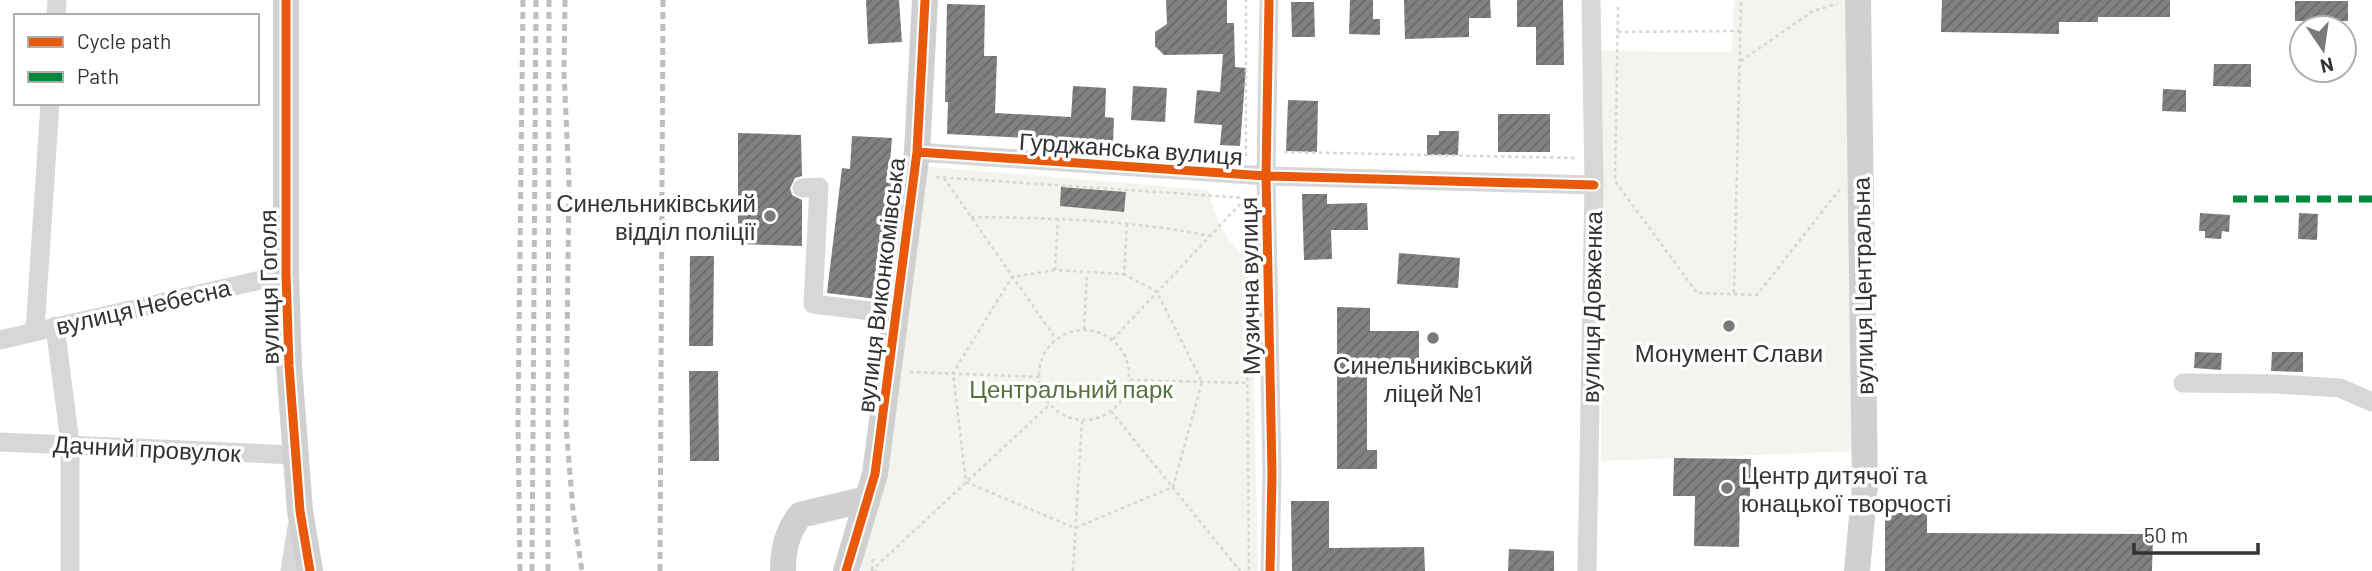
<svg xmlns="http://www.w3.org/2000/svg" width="2372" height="571" font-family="Barlow,sans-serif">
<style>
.green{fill:#f1f5ed}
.building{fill:url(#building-hatch)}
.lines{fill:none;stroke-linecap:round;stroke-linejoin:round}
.path{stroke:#d6d6d6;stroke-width:2.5;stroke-dasharray:3.5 3.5;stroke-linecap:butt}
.street{stroke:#d7d7d7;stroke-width:19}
.secondary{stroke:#d0d0d0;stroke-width:26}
.rail{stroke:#bebebe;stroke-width:5;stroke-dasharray:7 5;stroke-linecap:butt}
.quiet{stroke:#00873e;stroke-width:7;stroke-dasharray:14 7;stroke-linecap:butt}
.cycleway-casing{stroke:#fff;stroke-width:13}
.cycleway{stroke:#e8590c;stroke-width:9}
.poi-dot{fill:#7a7a7a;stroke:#fff;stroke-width:2.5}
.labels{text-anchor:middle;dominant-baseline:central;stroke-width:7;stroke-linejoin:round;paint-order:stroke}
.street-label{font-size:24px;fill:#333;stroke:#fff}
.poi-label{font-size:24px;fill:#333;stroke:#fff}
.park-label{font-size:24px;fill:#56703f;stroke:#fff}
</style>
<defs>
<pattern id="building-hatch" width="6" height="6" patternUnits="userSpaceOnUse" patternTransform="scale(1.75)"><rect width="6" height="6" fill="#818181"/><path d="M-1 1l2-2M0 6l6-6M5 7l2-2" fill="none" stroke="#6a6a6a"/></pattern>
</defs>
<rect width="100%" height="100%" fill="#fff"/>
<path class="green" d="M1734,0H1853L1855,451L1601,461L1600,51L1732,52Z
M920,166L1209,190C1214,221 1228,243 1251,263L1258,571H861Z"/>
<path class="building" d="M866,0H899L902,42L868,44Z
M1166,0H1227V23H1234L1235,67L1246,68L1240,146L1220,145L1222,125L1194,123L1197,90L1220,92L1223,54L1164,55L1155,46V32L1167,24Z
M1350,0H1373V19H1380V35L1349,34Z
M1404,0H1490L1491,18H1469V37L1405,39Z
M1517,0H1563L1564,65H1536V27H1517Z
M1942,0H2170V17H2098V22H2059V34L1941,32Z
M2295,1H2348V21H2295Z
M1291,2H1314L1315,37H1292Z
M947,4L985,5L984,56H997L995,113L1071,117L1073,86L1106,88L1105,117L1114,118L1113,142L947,134L948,102H945Z
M2214,64H2251V87L2213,86Z
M1133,86L1167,88L1165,122L1131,120Z
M2163,89L2186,90V112L2162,111Z
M1288,100L1318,101L1317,152L1286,151Z
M1498,114H1550V152H1498Z
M1439,131H1459L1458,155H1427V135H1439Z
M738,133L801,135L802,176L795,178L790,188L792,195L802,200V246L738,244Z
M852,136L892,138L889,174H892L877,299L827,293L842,168L850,169Z
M1061,187L1126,192L1124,212L1060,206Z
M1302,194H1327V204L1367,203L1368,230H1331L1332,259L1304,260Z
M2200,213L2230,215L2229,232L2222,231L2221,239L2205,238V231H2199Z
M2299,213L2318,214L2317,240L2298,239Z
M1399,253L1460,258L1458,288L1397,284Z
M690,256H714L713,346H689Z
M1337,307L1370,308V331H1419V366H1367V450H1377V469H1337Z
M2195,352L2222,353L2221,370L2194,368Z
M2272,352H2303V372L2271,371Z
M689,371H718L719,461H690Z
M1674,458L1751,459L1750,497L1740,496L1739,547L1694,546L1695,496H1673Z
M1291,501H1329V548L1424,547L1425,571H1292Z
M1885,513H1927V533L2153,534L2152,571H1885Z
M1509,549L1554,551V571H1508Z"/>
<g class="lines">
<path class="path" d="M1618,7L1615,181L1697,293L1757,295L1840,189
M1618,32L1741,31
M1741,61L1813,11L1837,4
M1284,152L1575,158
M1246,156V0
M936,177L1246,198L1249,571
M944,178L1056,339
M971,217C1052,218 1131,220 1210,236
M1058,218L1055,270L1124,274L1127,224
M1055,270L1012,277L953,373L966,482L1075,528L1173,487L1202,382L1157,292L1124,274
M1734,293L1741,0
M1084,329L1087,273
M1039 375a45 45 0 1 1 90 0a45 45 0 1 1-90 0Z
M1113,339L1245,199
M910,372L1039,377
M1130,380L1247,383
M1111,411L1240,571
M873,559L872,571H881
M871,571L1048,406
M1073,571L1082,420"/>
<path class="street" d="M1269,0L1266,176L1272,473L1270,571
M56,16L57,0
M917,152L1266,176L1594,185
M802,188L819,187L813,304L895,314
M55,326L70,443V571
M35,331L50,103
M0,340L286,274
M2183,383L2277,384L2340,388L2372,402
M0,442L294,455
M290,571L297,527
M1587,571L1594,185L1591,0"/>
<path class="secondary" d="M286,0V274L289,366L300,511L310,571
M783,571C783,548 787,533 800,515L867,499
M846,571L875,474L917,152L925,0
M1857,571L1865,485L1858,0"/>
<path class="rail" d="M565,0L564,72L569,182L566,426L573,511L582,571
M520,571L518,422L523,0
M532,571L536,0
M548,571L549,0
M660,571L663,0"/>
<path class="quiet" d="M2233,199H2372"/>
<defs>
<path id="cycleway" d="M286,0V274L289,366L300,511L310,571
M1269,0L1266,176L1272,473L1270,571
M917,152L1266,176L1594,185
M846,571L875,474L917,152L925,0"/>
</defs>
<use href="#cycleway" class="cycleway-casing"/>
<use href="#cycleway" class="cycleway"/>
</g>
<g class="poi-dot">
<circle cx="770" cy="216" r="7"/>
<circle cx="1729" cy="326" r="7"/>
<circle cx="1433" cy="338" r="7"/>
<circle cx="1727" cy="488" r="7"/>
</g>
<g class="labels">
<g class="street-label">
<text transform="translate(1131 148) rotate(4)">Гурджанська вулиця</text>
<text transform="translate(880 285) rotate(-83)">вулиця Виконкомівська</text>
<text transform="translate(1249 286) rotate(-91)">Музична вулиця</text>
<text transform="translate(1862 286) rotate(-91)">вулиця Центральна</text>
<text transform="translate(268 287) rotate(-91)">вулиця Гоголя</text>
<text transform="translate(143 306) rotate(-13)">вулиця Небесна</text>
<text transform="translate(1591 307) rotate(-89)">вулиця Довженка</text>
<text transform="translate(147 448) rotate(3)">Дачний провулок</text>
</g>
<g class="poi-label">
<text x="756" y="202" text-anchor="end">Синельниківський<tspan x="756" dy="28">відділ поліції</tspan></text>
<text x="1729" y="352">Монумент Слави</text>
<text x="1433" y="364">Синельниківський<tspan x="1433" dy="28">ліцей №1</tspan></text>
<text x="1741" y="474" text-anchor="start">Центр дитячої та<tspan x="1741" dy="28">юнацької творчості</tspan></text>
</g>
<g class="park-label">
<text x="1071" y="388">Центральний парк</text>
</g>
</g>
<rect x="14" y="14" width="245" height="91" fill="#ffffff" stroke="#adadad" stroke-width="2"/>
<rect x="28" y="37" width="35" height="10" fill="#e8590c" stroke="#adadad" stroke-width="2"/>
<text x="77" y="49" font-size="21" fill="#333333">Cycle path</text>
<rect x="28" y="72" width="35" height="10" fill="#00873e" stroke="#adadad" stroke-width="2"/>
<text x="77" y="84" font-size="21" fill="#333333">Path</text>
<g transform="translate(2323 49) rotate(167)"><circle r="33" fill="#ffffff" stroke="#adadad" stroke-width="2"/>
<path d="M0-5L12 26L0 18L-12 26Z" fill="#7a7a7a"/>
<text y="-10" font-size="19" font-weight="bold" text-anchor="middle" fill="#333333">N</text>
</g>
<path d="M2134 543v10h124v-10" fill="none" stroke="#333333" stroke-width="3.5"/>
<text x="2144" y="543" font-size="21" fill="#333333" stroke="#ffffff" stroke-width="5" paint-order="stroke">50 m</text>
</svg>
